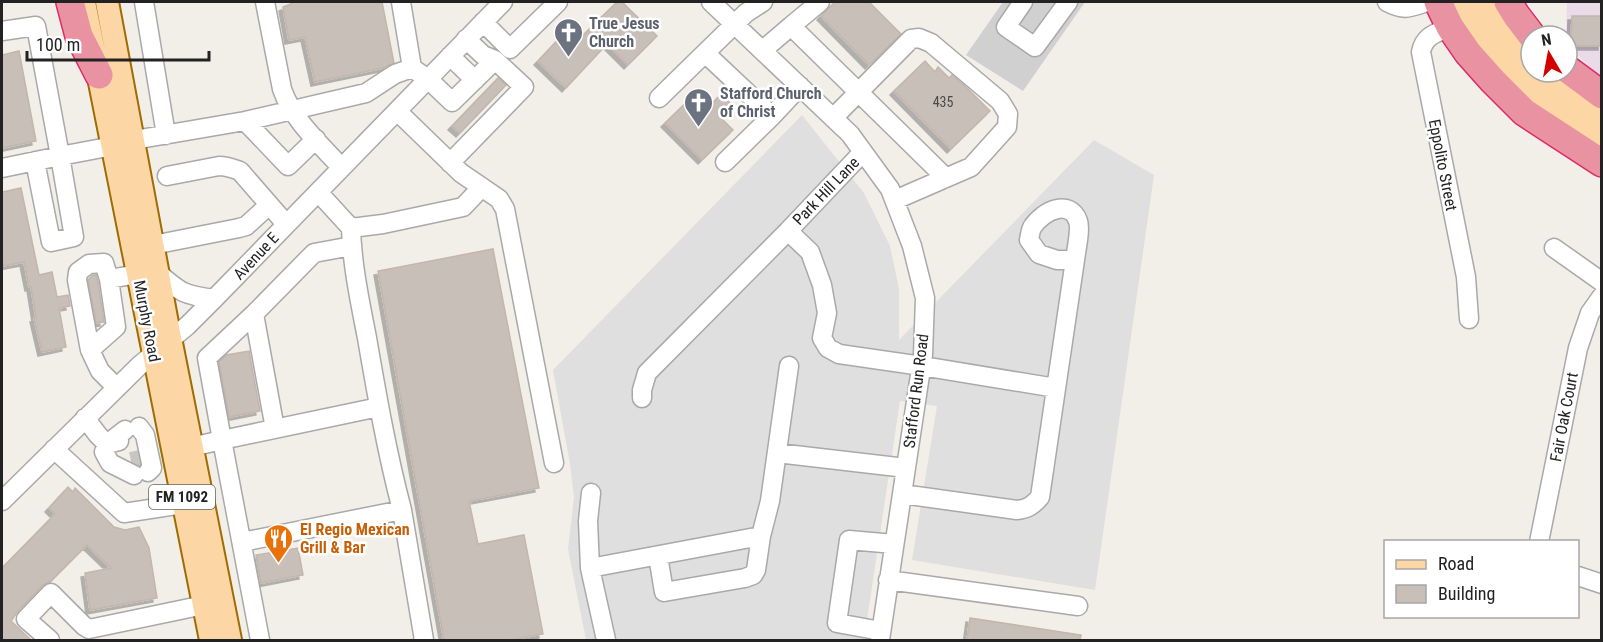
<svg xmlns="http://www.w3.org/2000/svg" width="1603" height="642" font-family="'Roboto Condensed',sans-serif">
<style>
.residential{fill:#e0dfdf}
.industrial{fill:#ebdbe8}
.religious{fill:#d0d0d0}
.building{fill:#c7bfb8;stroke:#c4b6ab;stroke-width:1.5;filter:url(#shadow)}
.lines{fill:none;stroke-linecap:round;stroke-linejoin:round}
.minor-tunnel{stroke:#c8c6c1;stroke-width:18;stroke-dasharray:18 9;stroke-linecap:butt}
.minor-casing{stroke:#a9a9a9;stroke-width:21}
.major-casing{stroke:#a06b00;stroke-width:26}
.highway-casing{stroke:#dc2a67;stroke-width:30}
.minor{stroke:#fff;stroke-width:18}
.major{stroke:#fcd6a4;stroke-width:22}
.highway{stroke:#e892a2;stroke-width:27}
.labels{text-anchor:middle;dominant-baseline:central;stroke-width:5;stroke-linejoin:round;paint-order:stroke}
.number-label{font-size:14px;fill:#4b4948}
.shield{fill:#fff;stroke:#646464;stroke-width:1.5}
.shield-label{font-size:15px;font-weight:bold;fill:#222}
.worship-label{font-size:16px;font-weight:bold;fill:#5b616d;stroke:#fff;text-anchor:start}
.street-label{font-size:16px;fill:#222;stroke:#fff}
.food-label{font-size:16px;font-weight:bold;fill:#c56008;stroke:#fff;text-anchor:start}
</style>
<defs>
<filter id="shadow"><feDropShadow dx="-4" dy="4" stdDeviation="0" flood-color="#0004"/></filter>
</defs>
<rect width="100%" height="100%" fill="#f2efe9"/>
<path class="residential" d="M802,115L864,193L890,246L899,289V340L1094,140L1154,175L1095,590L912,560L937,406L900,401L864,640H586L568,549L574,497L570,464L553,370Z"/>
<path class="industrial" d="M1567,2H1601V77L1567,46V36H1566Z"/>
<path class="religious" d="M1003,2H1085L1023,91L966,55Z"/>
<path class="building" d="M290,2H382L394,63L383,68L315,82L305,37L289,40L283,7L291,4Z
M617,2H622L657,36L628,65L607,44L566,88L538,61L570,27L581,37Z
M835,2H869L901,34L869,65L821,16Z
M1572,16H1602V46H1571Z
M19,51L36,141L2,148V55Z
M925,61L935,72L938,67L949,78L952,75L967,88L990,111L951,149L894,91Z
M498,78L506,85L460,133L452,126Z
M696,93L710,106L721,94L731,104L718,115L733,130L702,160L665,123Z
M21,188L39,275L52,272L57,297L68,295L70,306L59,308L66,347L42,352L34,318H36L31,287H29L24,262L3,266L2,258V192Z
M493,249L539,488L469,501L478,544L524,535L543,634L510,640H444L378,271Z
M93,275H96L98,282L104,322L96,323L88,280Z
M249,351L260,411L229,417L219,362L226,355Z
M68,487L73,492L75,488L114,527L125,530L139,527L149,548L157,598L90,610L85,573L111,568L87,545L50,582L43,585L18,611L11,621L31,640H2V568L55,514L49,508Z
M298,548L303,575L261,583L256,555Z
M970,618L1081,635L1080,640H967Z"/>
<g class="lines">
<path class="minor-tunnel" d="M131,461L145,458"/>
<defs>
<path id="minor" d="M144,2L166,135
M265,2L282,89C292,119 320,144 341,167
M401,2L412,68
M711,2L850,134L890,189L912,246L925,298L923,355L880,640
M763,2L746,13L705,53L772,116L800,86
M1023,2L1006,27L1035,47L1068,2
M1387,2C1404,11 1409,8 1427,2
M483,22L510,49L558,2
M791,26L820,2
M1450,27C1437,33 1424,35 1421,52L1466,277L1469,319
M2,31L36,26L60,156L2,168
M763,50L791,26L946,178
M450,56L475,80
M659,98L705,53
M397,111L461,173L499,199L505,209L554,463
M833,118L911,39L919,38L931,43L1000,101L1008,114L1007,127L971,167L895,200
M245,121L288,166L316,139
M134,140L245,121L366,93L395,74L412,68L428,79L452,102L495,60
M35,161L51,242L74,237L60,156L113,146
M725,162L772,116
M450,163L524,87L495,60L483,55L466,39
M167,176L219,166C227,166 232,168 240,171L286,224
M318,192L351,228L383,224L463,207L482,187
M351,228C352,265 360,302 367,338C377,396 387,453 402,510
M788,231L810,252L822,285L827,313L822,338L828,348L839,354L922,366L1056,388
M153,245L239,228L246,226L269,205
M352,246L314,253L254,314L207,358L222,440L379,407
M1554,248L1602,282
M158,273C181,293 184,295 214,299
M254,314L275,429
M90,350L77,280L78,272L89,264L104,263L109,279
M117,388L100,371L90,350L116,327L109,279L138,274
M642,398V390L647,373L788,231L863,152
M85,418L98,435L107,444L119,441
M139,427L145,435L152,468L148,472
M125,430L107,444L104,452L110,463L134,475
M191,447L222,440L260,640
M54,449L124,513L183,504
M777,453L906,468
M591,493L588,521L590,568L606,640
M902,494L1017,510C1028,509 1033,505 1040,497L1075,260C1076,251 1081,229 1078,221C1070,198 1043,211 1033,226C1030,230 1030,236 1029,240L1039,254L1057,260H1075
M2,501L140,365L187,326L214,299L503,2
M242,542L402,510L424,640H423
M1539,542L1578,348L1590,313L1602,296
M658,556L664,592L745,578L753,575L756,570L761,536
M590,568L761,536L770,501L789,366
M1578,576L1602,584
M888,580L1078,606
M881,631L837,623L849,540L894,544
M50,640L26,619L51,593L84,626L89,629L204,605"/>
<path id="major" d="M84,2L211,640
M107,2L166,318L230,640
M1463,2C1478,29 1495,56 1517,78C1541,104 1573,124 1602,145
M1483,2L1507,41L1531,67
M1537,72L1602,121"/>
<path id="highway" d="M70,2L79,36L99,75
M1438,2L1450,27L1468,53L1493,81L1524,112L1602,163
M1508,2L1516,15L1532,36
M1567,69L1602,95"/>
</defs>
<use href="#minor" class="minor-casing"/>
<use href="#major" class="major-casing"/>
<use href="#highway" class="highway-casing"/>
<use href="#minor" class="minor"/>
<use href="#major" class="major"/>
<use href="#highway" class="highway"/>
</g>
<defs>
<symbol id="church-pin" viewBox="-11 -11 22 30"><path d="M0 17L-7.5 6A9.5 9.5 0 1 1 7.5 6Z" fill="#6b7280" stroke="#fff"/><path d="M-1.2-6h2.4v3.5h3.3v2.4h-3.3V6h-2.4V-.1h-3.3v-2.4h3.3Z" fill="#fff"/></symbol>
<symbol id="restaurant-pin" viewBox="-11 -11 22 30"><path d="M0 17L-7.5 6A9.5 9.5 0 1 1 7.5 6Z" fill="#e8710a" stroke="#fff"/><path d="M-5-6h1v4h1v-4h1v4h1v-4h1v5L-1.5 .5V6h-2V.5L-5-1ZM5-6V6H3V1.5H1.5Q1.5-4 5-6Z" fill="#fff"/></symbol>
</defs>
<g fill-rule="evenodd">
<use href="#church-pin" x="552" y="16" width="33" height="45"/>
<use href="#church-pin" x="682" y="86" width="33" height="45"/>
<use href="#restaurant-pin" x="262" y="522" width="33" height="45"/>
</g>
<g class="labels">
<g class="number-label">
<text x="943" y="102">435</text>
</g>
<rect class="shield" x="149" y="485" width="66" height="24" rx="4.5"/>
<g class="shield-label">
<text x="182" y="497">FM 1092</text>
</g>
<g class="worship-label">
<text x="589" y="23">True Jesus<tspan x="589" dy="18">Church</tspan></text>
<text x="720" y="93">Stafford Church<tspan x="720" dy="18">of Christ</tspan></text>
</g>
<g class="street-label">
<text transform="translate(1443 165) rotate(79)">Eppolito Street</text>
<text transform="translate(826 191) rotate(-46)">Park Hill Lane</text>
<text transform="translate(256 256) rotate(-47)">Avenue E</text>
<text transform="translate(147 321) rotate(79)">Murphy Road</text>
<text transform="translate(916 391) rotate(-83)">Stafford Run Road</text>
<text transform="translate(1564 417) rotate(-79)">Fair Oak Court</text>
</g>
<g class="food-label">
<text x="300" y="529">El Regio Mexican<tspan x="300" dy="18">Grill &amp; Bar</tspan></text>
</g>
</g>
<rect width="1603" height="642" fill="none" stroke="#222222" stroke-width="6"/>
<rect x="1384" y="540" width="195" height="78" fill="#ffffff" stroke="#a7a7a7" stroke-width="1.5"/>
<rect x="1396" y="560" width="30" height="9" fill="#fcd6a4" stroke="#a7a7a7" stroke-width="1.5"/>
<text x="1438" y="570" font-size="18" fill="#222222">Road</text>
<rect x="1396" y="585" width="30" height="18" fill="#c7bfb8" stroke="#a7a7a7" stroke-width="1.5"/>
<text x="1438" y="600" font-size="18" fill="#222222">Building</text>
<g transform="translate(1549 54) rotate(350)"><circle r="28" fill="#ffffff" stroke="#a7a7a7" stroke-width="1.5"/>
<path d="M0-4.5L10 22L0 15L-10 22Z" fill="#d40000"/>
<text y="-9" font-size="16" font-weight="bold" text-anchor="middle" fill="#222222">N</text>
</g>
<path d="M27 51v9h182v-9" fill="none" stroke="#222222" stroke-width="3"/>
<text x="36" y="51" font-size="18" fill="#222222" stroke="#ffffff" stroke-width="4.5" paint-order="stroke">100 m</text>
</svg>
